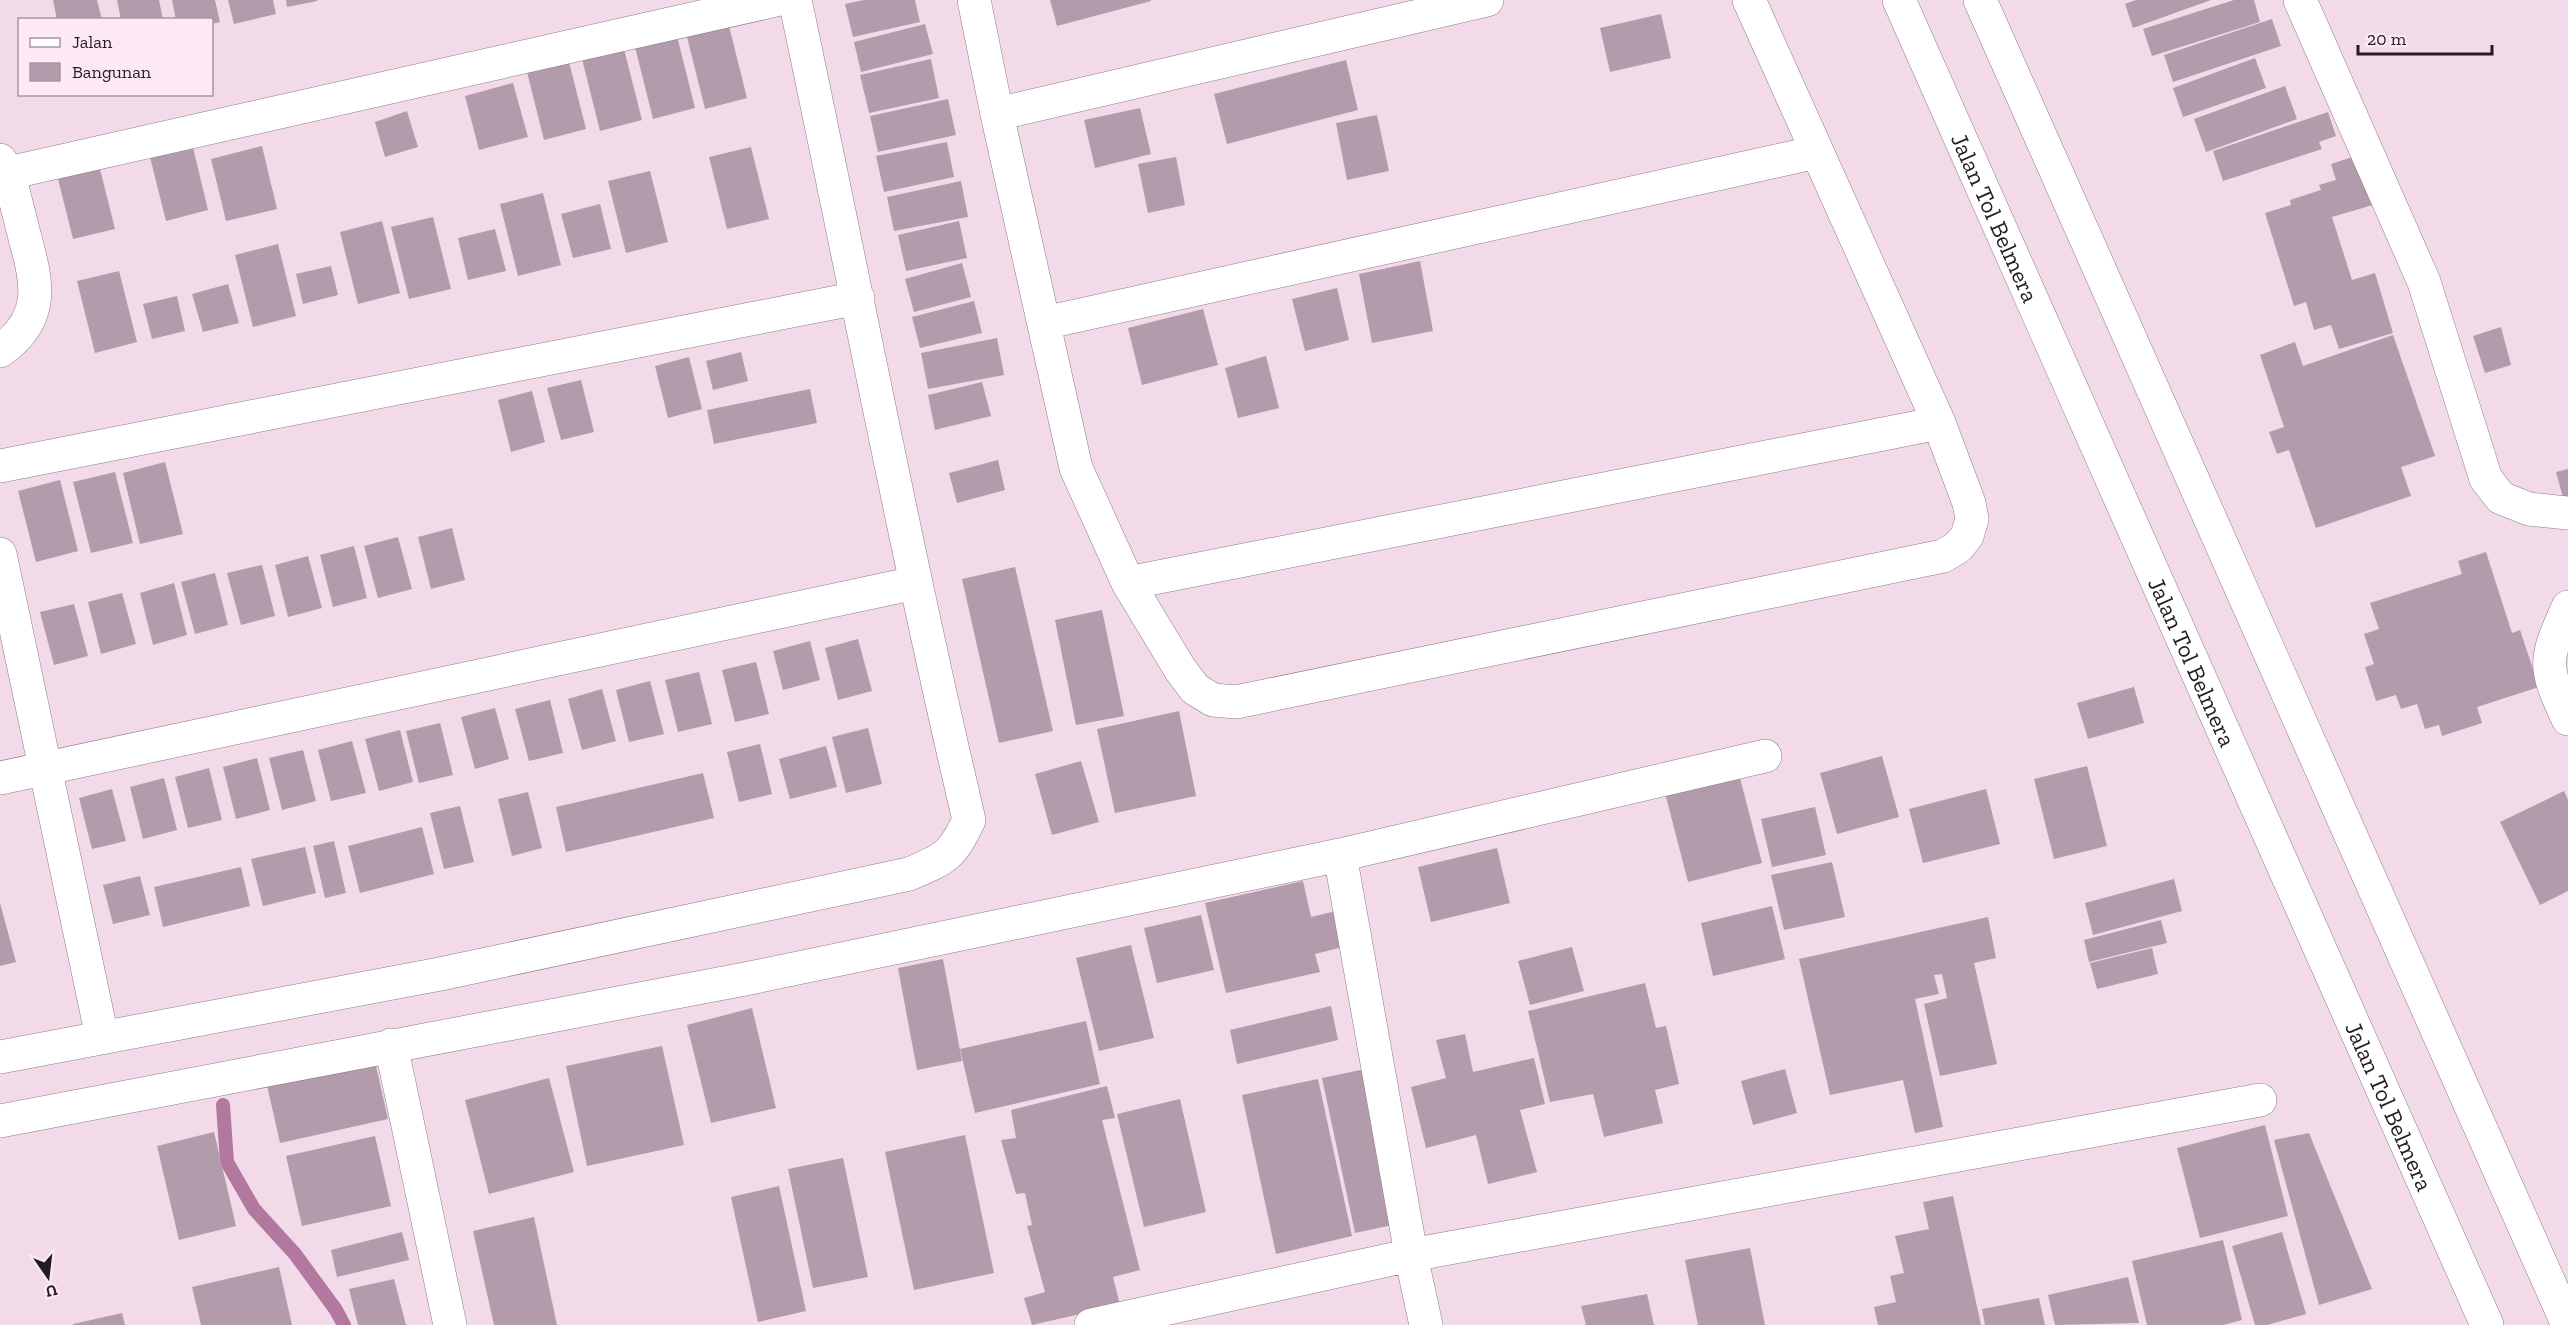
<svg xmlns="http://www.w3.org/2000/svg" width="2568" height="1325" font-family="'Zilla Slab',serif">
<style>
.lines{fill:none;stroke-linecap:round;stroke-linejoin:round}
.stream{stroke:#b278a0;stroke-width:14}
.building{fill:#b29cab}
.street-casing{stroke:#8f7a87;stroke-width:34}
.highway-casing{stroke:#8f7a87;stroke-width:34}
.street{stroke:#fff;stroke-width:33}
.highway{stroke:#fff;stroke-width:33}
.labels{text-anchor:middle;dominant-baseline:central;stroke-width:4.5;stroke-linejoin:round;paint-order:stroke}
.street-label{font-size:24px;fill:#241c21;stroke:#fce9f5}
</style>
<rect width="100%" height="100%" fill="#f2dae9"/>
<g class="lines">
<path class="stream" d="M223,1105L227,1162L254,1209L295,1254L336,1310L344,1325"/>
</g>
<path class="building" d="M53,0H97L102,20H57Z
M117,0H159L163,20H121Z
M172,0H215L220,22L212,24V20H176Z
M228,0H273L276,14L234,24Z
M286,0H317V1L287,7Z
M864,0H915L920,22L853,37L845,4Z
M1050,0H1151V1L1057,26Z
M2136,0H2211L2133,28L2125,4Z
M2234,0H2254L2260,22L2152,56L2143,29Z
M1661,14L1671,58L1610,72L1600,28Z
M2272,19L2281,46L2173,82L2164,55Z
M925,24L933,54L861,72L854,42Z
M729,26L747,98L705,109L687,37Z
M677,36L695,108L653,119L635,47Z
M624,49L642,120L600,131L582,59Z
M568,58L586,129L544,140L526,68Z
M2255,58L2266,88L2183,117L2173,88Z
M931,59L939,98L869,113L860,75Z
M1346,60L1358,110L1227,144L1214,94Z
M513,83L528,137L479,150L465,96Z
M2285,86L2297,119L2206,152L2194,119Z
M948,99L956,135L878,152L870,116Z
M1140,108L1151,154L1095,168L1084,120Z
M407,111L418,147L385,157L375,122Z
M2328,112L2336,136L2319,142L2322,149L2223,181L2213,151Z
M1377,115L1389,171L1347,180L1336,123Z
M191,139L208,210L166,221L148,149Z
M947,142L954,177L884,192L876,156Z
M262,146L277,209L226,221L211,159Z
M751,147L769,219L727,229L709,157Z
M2362,154L2376,204L2332,217L2352,280L2375,273L2393,333L2339,349L2331,325L2314,330L2306,302L2294,306L2265,213L2291,205L2290,200L2321,190L2319,185L2336,180L2331,164Z
M97,157L115,229L73,239L55,167Z
M1176,157L1185,205L1148,213L1138,164Z
M650,171L668,242L626,253L608,181Z
M961,181L968,217L894,231L887,197Z
M543,193L561,265L518,276L500,204Z
M600,204L611,249L573,258L561,214Z
M433,217L451,289L409,299L391,227Z
M382,221L400,293L358,304L340,232Z
M959,221L967,258L906,271L898,235Z
M495,229L506,271L468,280L458,238Z
M278,244L296,316L253,327L235,255Z
M1420,261L1433,331L1372,343L1359,274Z
M962,263L971,297L914,312L905,279Z
M331,266L338,295L303,304L296,274Z
M119,271L137,342L95,353L77,281Z
M228,284L239,323L203,332L192,294Z
M1337,288L1349,340L1305,351L1292,299Z
M177,296L185,331L152,339L143,304Z
M974,301L982,333L920,348L912,317Z
M1203,309L1218,365L1142,385L1128,328Z
M2501,327L2511,365L2485,373L2473,336Z
M2393,335L2435,456L2401,467L2411,496L2316,528L2289,450L2277,454L2269,432L2284,427L2260,355L2295,342L2303,366Z
M997,338L1004,375L928,389L921,353Z
M741,352L748,381L713,390L706,361Z
M1266,356L1279,408L1238,418L1225,368Z
M689,357L702,409L668,418L655,366Z
M581,380L594,432L561,440L547,388Z
M982,382L991,416L935,430L928,395Z
M810,389L817,423L714,444L707,410Z
M532,391L545,442L511,452L498,400Z
M998,460L1005,490L957,503L949,473Z
M165,462L183,534L140,544L123,473Z
M2568,469V500L2564,501L2556,472Z
M115,472L133,543L91,553L73,482Z
M60,480L78,551L36,562L18,491Z
M452,528L465,580L431,589L418,537Z
M398,537L412,589L378,598L364,546Z
M354,546L367,598L333,607L320,555Z
M2486,552L2512,633L2520,630L2539,687L2477,707L2482,723L2442,736L2439,725L2425,729L2417,704L2401,709L2396,695L2376,701L2365,667L2374,664L2364,634L2379,629L2370,603L2462,574L2458,561Z
M308,556L322,608L288,617L275,565Z
M262,565L275,616L241,625L227,573Z
M1015,567L1053,731L999,743L962,579Z
M215,573L228,625L195,634L181,582Z
M174,583L187,635L153,645L140,593Z
M122,593L136,644L101,654L88,602Z
M74,604L88,656L54,665L40,612Z
M1102,610L1124,716L1076,725L1055,620Z
M858,639L872,691L838,700L825,648Z
M810,641L820,680L783,690L773,651Z
M756,662L769,714L735,722L722,670Z
M699,672L712,724L678,732L665,680Z
M650,681L664,734L629,742L616,690Z
M2134,687L2144,723L2088,739L2077,703Z
M602,689L616,741L582,750L568,699Z
M550,700L563,753L529,761L515,709Z
M495,708L509,759L475,769L461,717Z
M1179,711L1196,796L1115,813L1097,729Z
M440,723L453,775L419,783L406,731Z
M868,728L882,784L846,793L832,737Z
M400,730L413,782L379,791L365,739Z
M352,741L366,793L331,801L318,750Z
M760,744L772,794L739,802L727,752Z
M826,746L837,787L790,799L779,759Z
M303,750L316,801L282,810L269,758Z
M1882,756L1899,817L1837,834L1820,773Z
M257,758L270,810L236,819L223,767Z
M1081,761L1099,822L1052,835L1035,774Z
M2087,766L2107,846L2054,859L2034,779Z
M209,768L222,820L188,828L175,777Z
M1738,770L1762,863L1688,882L1664,789Z
M703,773L714,818L566,852L556,807Z
M164,778L177,830L143,839L130,787Z
M112,789L126,841L92,849L79,798Z
M1986,789L2000,844L1923,863L1909,809Z
M2564,791L2568,800V891L2540,905L2500,822Z
M528,792L542,848L512,856L498,799Z
M460,806L474,862L444,869L430,813Z
M1815,807L1826,855L1772,867L1761,819Z
M422,827L434,874L360,893L348,846Z
M334,841L346,893L325,898L313,846Z
M305,847L316,893L263,906L251,859Z
M1497,848L1510,903L1431,922L1418,867Z
M1832,862L1845,917L1784,930L1771,875Z
M241,867L250,906L163,927L154,887Z
M140,876L150,915L113,924L103,885Z
M2174,879L2182,911L2093,935L2085,903Z
M1303,881L1311,917L1336,911L1343,947L1315,954L1320,972L1226,993L1205,903Z
M0,903L16,962L0,966Z
M1772,906L1785,959L1713,976L1701,923Z
M1201,915L1214,970L1157,983L1144,928Z
M1988,917L1996,958L1974,963L1997,1064L1940,1076L1924,1004L1947,998L1942,974L1934,975L1939,994L1915,999L1943,1127L1915,1133L1903,1080L1830,1095L1799,959Z
M2161,920L2167,943L2089,962L2084,940Z
M1131,945L1154,1038L1099,1051L1076,958Z
M1572,947L1584,991L1530,1005L1518,961Z
M2152,948L2158,974L2097,989L2090,963Z
M943,959L962,1061L917,1070L898,968Z
M1645,983L1656,1028L1666,1026L1679,1084L1655,1090L1663,1123L1604,1137L1593,1094L1550,1102L1528,1011Z
M1331,1006L1338,1040L1237,1064L1230,1030Z
M752,1008L776,1108L711,1123L687,1025Z
M1086,1021L1100,1084L975,1113L960,1049Z
M1465,1034L1473,1072L1534,1058L1545,1104L1520,1110L1537,1172L1488,1184L1476,1135L1426,1148L1411,1087L1446,1078L1436,1040Z
M662,1046L684,1145L587,1166L566,1066Z
M374,1057L388,1119L280,1143L266,1081Z
M1370,1068L1402,1223L1355,1233L1322,1078Z
M1785,1069L1797,1113L1753,1125L1741,1081Z
M549,1078L574,1172L489,1194L465,1100Z
M1318,1079L1352,1236L1276,1254L1242,1095Z
M1107,1086L1115,1118L1102,1120L1140,1270L1113,1277L1120,1305L1032,1325L1024,1298L1045,1292L1027,1226L1032,1225L1025,1193L1016,1194L1001,1140L1016,1138L1011,1110Z
M1180,1099L1206,1212L1144,1227L1117,1114Z
M2265,1125L2288,1216L2200,1238L2177,1148Z
M214,1132L236,1226L179,1240L157,1146Z
M2309,1133L2372,1289L2319,1305L2274,1140Z
M965,1135L994,1273L914,1290L885,1152Z
M375,1136L391,1206L302,1226L286,1156Z
M843,1158L868,1277L813,1288L788,1169Z
M779,1186L806,1311L758,1322L731,1197Z
M1953,1196L1981,1325H1878L1874,1307L1896,1302L1890,1276L1904,1273L1895,1236L1929,1229L1923,1202Z
M534,1217L557,1325H494L473,1231Z
M402,1232L409,1260L337,1277L331,1250Z
M2282,1232L2306,1314L2267,1325H2255L2232,1246Z
M2223,1240L2242,1320L2223,1325H2147L2132,1261Z
M1750,1248L1765,1325H1698L1685,1260Z
M279,1267L292,1325H201L192,1287Z
M2128,1277L2139,1323L2055,1325L2048,1295Z
M394,1279L406,1325H358L349,1289Z
M1647,1294L1654,1325H1586L1581,1306Z
M2039,1298L2045,1325H1985L1982,1309Z
M122,1313L125,1325H73V1324Z"/>
<g class="lines">
<defs>
<path id="street" d="M974,0L997,114L1076,468L1128,583L1180,669L1195,689L1213,700L1236,702L1943,556L1958,547L1967,536L1972,519L1969,503L1939,423L1749,0
M2300,0L2424,282L2486,479L2501,498L2529,509L2568,513
M997,114L1487,0
M0,160L9,174C14,196 20,217 25,238C38,285 45,319 0,351
M0,175L776,0
M1044,323L1817,152
M0,466L858,298
M0,554L102,1037
M1128,583L1939,423
M2568,607C2544,661 2543,665 2568,719
M0,778L915,583
M1340,855L1413,1265L1426,1325
M391,1045L450,1325
M0,1057L440,974L909,874C945,859 952,856 969,820C905,548 853,273 795,0
M0,1121L750,978L1340,855L1765,756
M1091,1325L1411,1255L2260,1100"/>
<g id="highway">
<path id="s1" d="M1899,0L2487,1325"/>
<path d="M1980,0L2568,1325"/>
</g>
</defs>
<use href="#street" class="street-casing"/>
<use href="#highway" class="highway-casing"/>
<use href="#street" class="street"/>
<use href="#highway" class="highway"/>
</g>
<g class="labels">
<g class="street-label">
<text stroke="none"><textPath href="#s1" startOffset="238">Jalan Tol Belmera</textPath></text>
<text stroke="none"><textPath href="#s1" startOffset="724">Jalan Tol Belmera</textPath></text>
<text stroke="none"><textPath href="#s1" startOffset="1210">Jalan Tol Belmera</textPath></text>
</g>
</g>
<rect x="18" y="18" width="195" height="78" fill="#fce9f5" stroke="#a697a0" stroke-width="1.5"/>
<rect x="30" y="38" width="30" height="9" fill="#ffffff" stroke="#a697a0" stroke-width="1.5"/>
<text x="72" y="48" font-size="18" fill="#241c21">Jalan</text>
<rect x="30" y="63" width="30" height="18" fill="#b29cab" stroke="#a697a0" stroke-width="1.5"/>
<text x="72" y="78" font-size="18" fill="#241c21">Bangunan</text>
<g transform="translate(48 1277) rotate(166)" stroke="#fce9f5" stroke-width="4.5" paint-order="stroke">
<path d="M0-4.5L10 22L0 15L-10 22Z" fill="#241c21"/>
<text y="-9" font-size="16" font-weight="bold" text-anchor="middle" fill="#241c21">U</text>
</g>
<path d="M2358 45v9h134v-9" fill="none" stroke="#241c21" stroke-width="3"/>
<text x="2367" y="45" font-size="18" fill="#241c21" stroke="#fce9f5" stroke-width="4.5" paint-order="stroke">20 m</text>
</svg>
